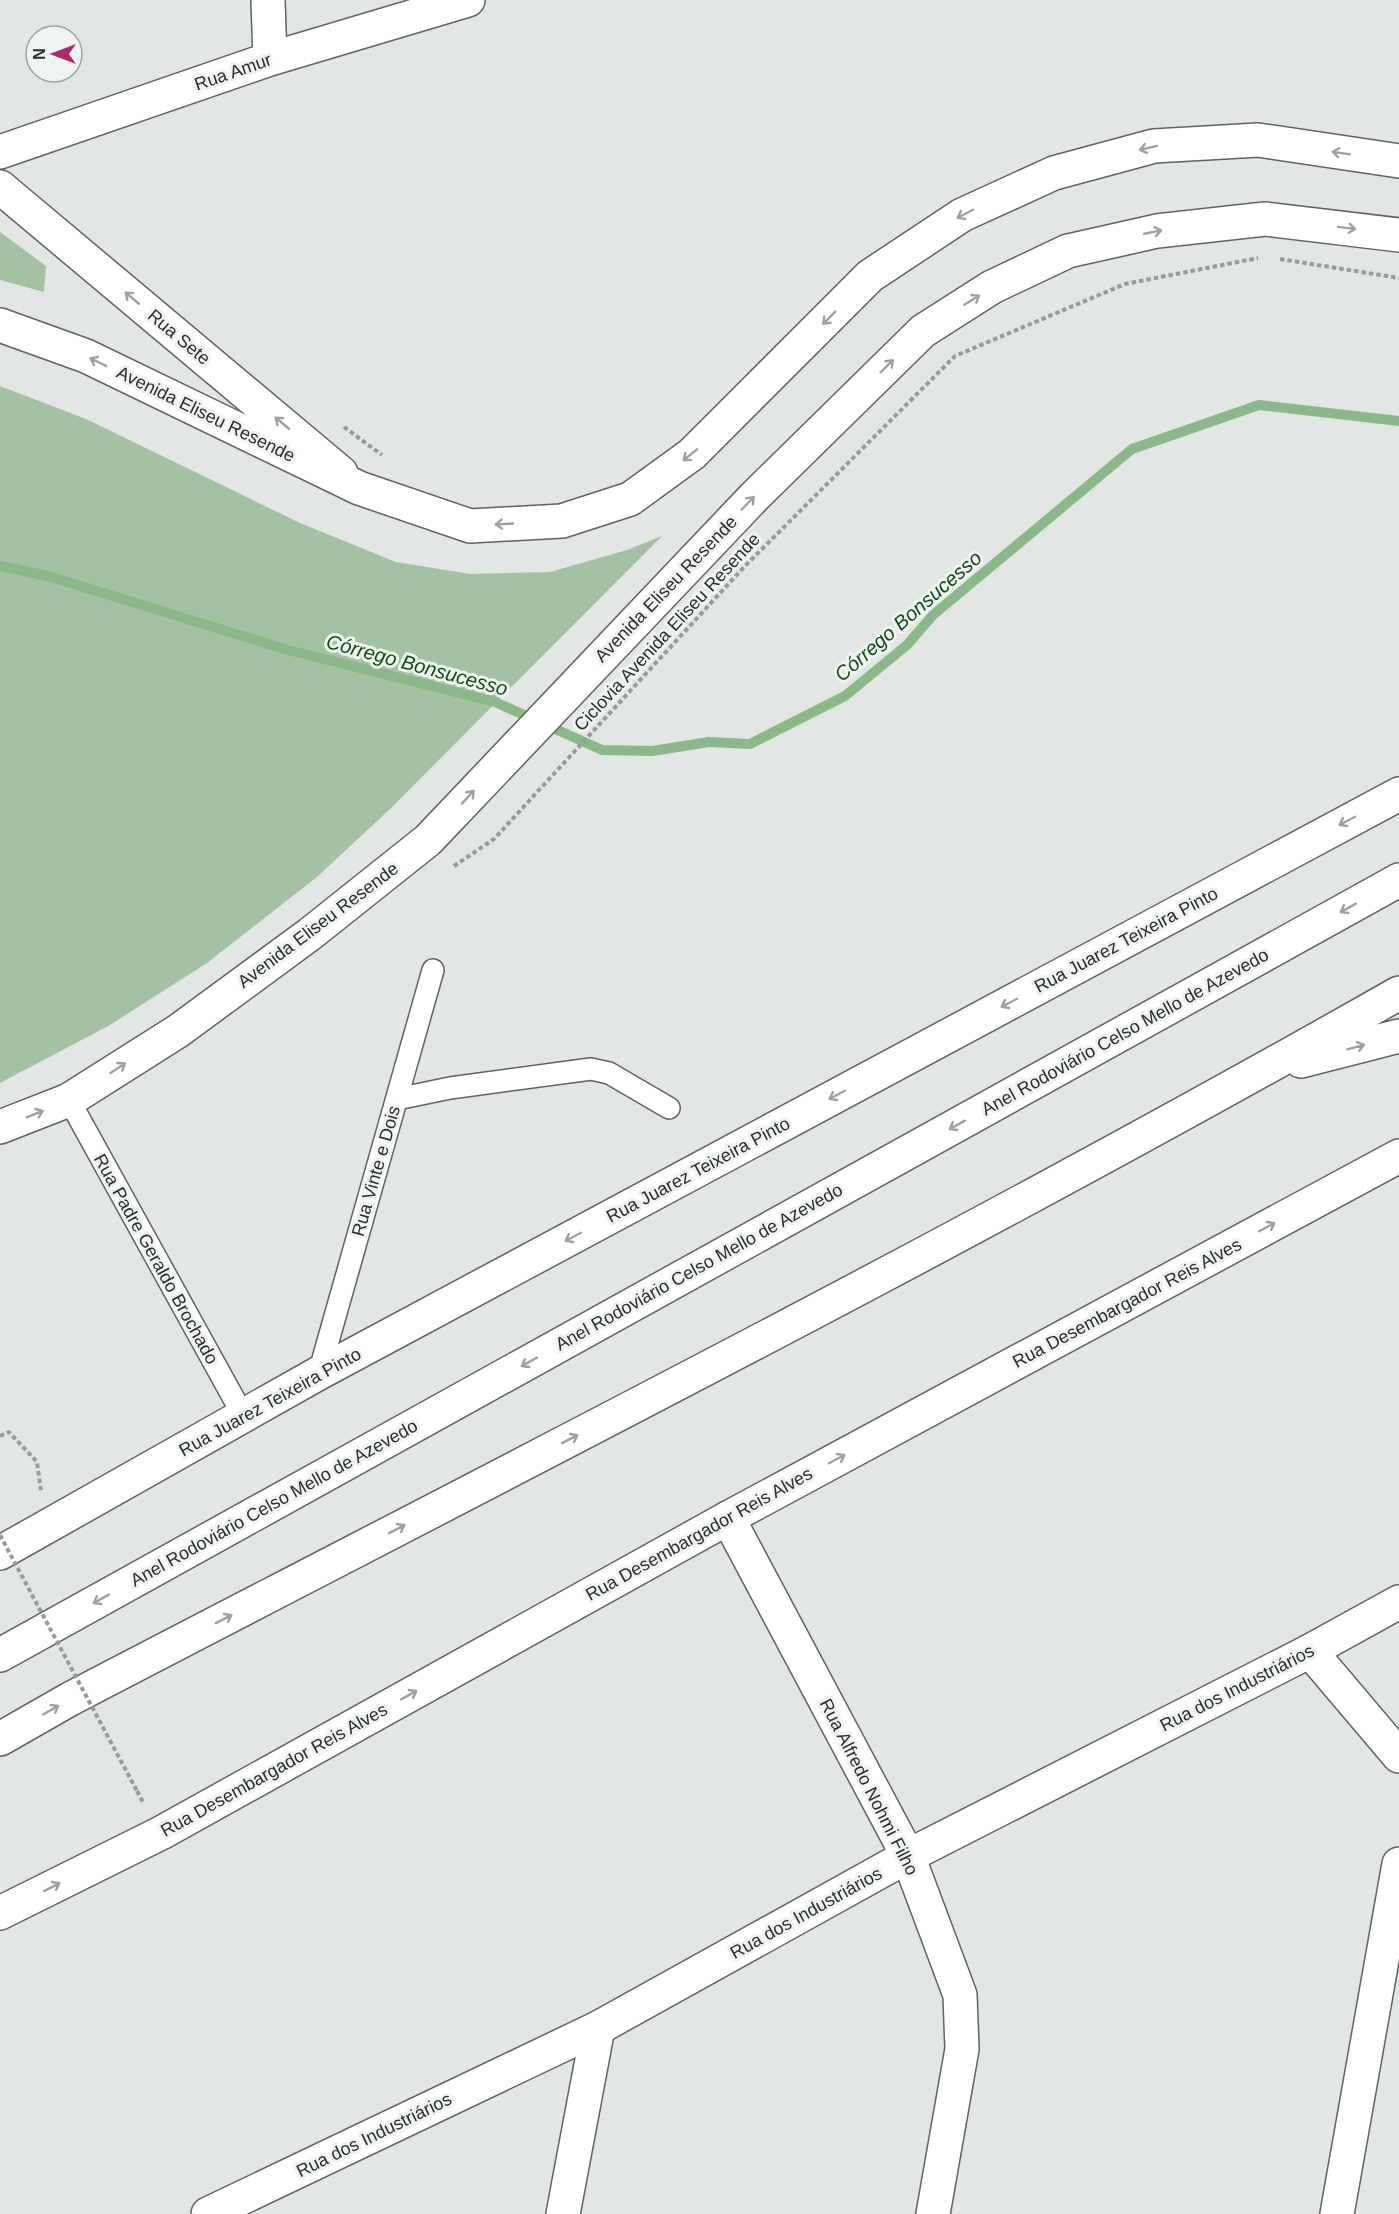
<svg xmlns="http://www.w3.org/2000/svg" width="1399" height="2214" font-family="Helvetica,sans-serif">
<style>
.green{fill:#a4c1a3}
.lines{fill:none;stroke-linecap:round;stroke-linejoin:round}
.stream{stroke:#8bb78a;stroke-width:10}
.service-casing{stroke:#5f635f;stroke-width:24}
.minor-casing{stroke:#5f635f;stroke-width:36}
.tertiary-casing{stroke:#5f635f;stroke-width:36}
.secondary-casing{stroke:#5f635f;stroke-width:36}
.primary-casing{stroke:#5f635f;stroke-width:36}
.motorway-casing{stroke:#5f635f;stroke-width:36}
.path{stroke:#989b98;stroke-width:4;stroke-dasharray:4.5 3;stroke-linecap:butt}
.service{stroke:#fff;stroke-width:21}
.minor{stroke:#fff;stroke-width:33}
.tertiary{stroke:#fff;stroke-width:33}
.secondary{stroke:#fff;stroke-width:33}
.primary{stroke:#fff;stroke-width:33}
.motorway{stroke:#fff;stroke-width:33}
.path-bridge{stroke:#989b98;stroke-width:4;stroke-dasharray:4.5 3;stroke-linecap:butt}
.oneway{stroke:#a0a0a0}
.labels{text-anchor:middle;dominant-baseline:central;stroke-width:6;stroke-linejoin:round;paint-order:stroke}
.street-label{font-size:18px;fill:#2b2c2b;stroke:#f0f4f0}
.water-label{font-size:20px;font-style:italic;fill:#0c4d14;stroke:#f0f4f0}
</style>
<rect width="100%" height="100%" fill="#e3e7e3"/>
<path class="green" d="M0,232L46,266L44,292L0,280Z
M0,386L86,419L300,523L396,562L470,574L550,572L627,550L662,536L390,809L317,877L207,963L110,1025L0,1083Z"/>
<g class="lines">
<path class="stream" d="M0,566L48,576L288,650L495,702L602,750L652,751L709,742L750,744L845,696L907,645L933,615L1132,449L1259,405L1399,421"/>
<defs>
<path id="service" d="M397,1099L450,1088L591,1069L609,1073L669,1108
M69,1100L244,1417
M319,1373L433,970"/>
<path id="minor" d="M268,0L270,59
M0,152L270,59L468,0
M0,187L341,473
M728,1518L908,1856L960,1995L962,2049L933,2214
M1310,1651L1399,1756
M563,2214L598,2028
M1337,2214L1399,1864"/>
<path id="tertiary" d="M0,1913L161,1833L728,1518L1399,1156
M208,2214L598,2028L908,1856L1310,1651L1399,1602"/>
<path id="secondary" d="M0,325L86,356L359,488L470,526L562,521L630,499L692,454L870,276L962,215L1054,173L1154,146L1258,140L1399,161
M0,1127L69,1100L178,1031L310,934L428,840L754,497L923,331L992,287L1068,251L1157,231L1265,219L1399,235"/>
<path id="primary" d="M0,1553L319,1373L1399,794"/>
<path id="motorway" d="M1301,1061L1399,1036
M0,1655L1399,880
M0,1739L70,1699C515,1467 963,1241 1399,993"/>
</defs>
<use href="#service" class="service-casing"/>
<use href="#minor" class="minor-casing"/>
<use href="#tertiary" class="tertiary-casing"/>
<use href="#secondary" class="secondary-casing"/>
<use href="#primary" class="primary-casing"/>
<use href="#motorway" class="motorway-casing"/>
<path class="path" d="M1280,259L1399,278
M344,427L382,455
M454,866L494,839L745,566L955,356L1125,284L1258,258
M0,1436L9,1432L37,1462L41,1491
M137,1791L144,1804"/>
<use href="#service" class="service"/>
<use href="#minor" class="minor"/>
<use href="#tertiary" class="tertiary"/>
<use href="#secondary" class="secondary"/>
<use href="#primary" class="primary"/>
<use href="#motorway" class="motorway"/>
<path class="path-bridge" d="M0,1535L137,1791"/>
</g>
<defs><path id="oneway-shaft" d="M-6 0H5M1.5-3L5.5 0L1.5 3" fill="none" stroke-width="1.6" stroke-linecap="round" stroke-linejoin="round" transform="scale(1.5)"/></defs>
<g class="oneway">
<use href="#oneway-shaft" transform="translate(1148 148) rotate(167)"/>
<use href="#oneway-shaft" transform="translate(1341 153) rotate(-171)"/>
<use href="#oneway-shaft" transform="translate(965 214) rotate(152)"/>
<use href="#oneway-shaft" transform="translate(1347 228) rotate(7)"/>
<use href="#oneway-shaft" transform="translate(1153 232) rotate(-11)"/>
<use href="#oneway-shaft" transform="translate(132 298) rotate(-140)"/>
<use href="#oneway-shaft" transform="translate(972 300) rotate(-32)"/>
<use href="#oneway-shaft" transform="translate(829 318) rotate(135)"/>
<use href="#oneway-shaft" transform="translate(98 362) rotate(-154)"/>
<use href="#oneway-shaft" transform="translate(887 366) rotate(-45)"/>
<use href="#oneway-shaft" transform="translate(282 423) rotate(-140)"/>
<use href="#oneway-shaft" transform="translate(690 455) rotate(141)"/>
<use href="#oneway-shaft" transform="translate(748 503) rotate(-46)"/>
<use href="#oneway-shaft" transform="translate(504 524) rotate(177)"/>
<use href="#oneway-shaft" transform="translate(468 797) rotate(-47)"/>
<use href="#oneway-shaft" transform="translate(1347 821) rotate(152)"/>
<use href="#oneway-shaft" transform="translate(1348 908) rotate(151)"/>
<use href="#oneway-shaft" transform="translate(1009 1003) rotate(152)"/>
<use href="#oneway-shaft" transform="translate(1356 1047) rotate(-15)"/>
<use href="#oneway-shaft" transform="translate(118 1068) rotate(-33)"/>
<use href="#oneway-shaft" transform="translate(837 1095) rotate(152)"/>
<use href="#oneway-shaft" transform="translate(35 1114) rotate(-22)"/>
<use href="#oneway-shaft" transform="translate(957 1125) rotate(151)"/>
<use href="#oneway-shaft" transform="translate(1267 1227) rotate(-28)"/>
<use href="#oneway-shaft" transform="translate(573 1237) rotate(152)"/>
<use href="#oneway-shaft" transform="translate(529 1362) rotate(151)"/>
<use href="#oneway-shaft" transform="translate(570 1439) rotate(-27)"/>
<use href="#oneway-shaft" transform="translate(837 1459) rotate(-28)"/>
<use href="#oneway-shaft" transform="translate(397 1529) rotate(-27)"/>
<use href="#oneway-shaft" transform="translate(101 1599) rotate(151)"/>
<use href="#oneway-shaft" transform="translate(224 1619) rotate(-27)"/>
<use href="#oneway-shaft" transform="translate(409 1695) rotate(-29)"/>
<use href="#oneway-shaft" transform="translate(51 1710) rotate(-30)"/>
<use href="#oneway-shaft" transform="translate(52 1887) rotate(-27)"/>
</g>
<g class="labels">
<g class="street-label">
<text transform="translate(233 72) rotate(-19)">Rua Amur</text>
<text transform="translate(179 337) rotate(40)">Rua Sete</text>
<text transform="translate(206 414) rotate(26)">Avenida Eliseu Resende</text>
<text transform="translate(666 589) rotate(-46)">Avenida Eliseu Resende</text>
<text transform="translate(667 632) rotate(-47)">Ciclovia Avenida Eliseu Resende</text>
<text transform="translate(318 925) rotate(-37)">Avenida Eliseu Resende</text>
<text transform="translate(1126 940) rotate(-28)">Rua Juarez Teixeira Pinto</text>
<text transform="translate(1125 1032) rotate(-29)">Anel Rodoviário Celso Mello de Azevedo</text>
<text transform="translate(698 1170) rotate(-28)">Rua Juarez Teixeira Pinto</text>
<text transform="translate(376 1171) rotate(-74)">Rua Vinte e Dois</text>
<text transform="translate(156 1259) rotate(61)">Rua Padre Geraldo Brochado</text>
<text transform="translate(699 1267) rotate(-29)">Anel Rodoviário Celso Mello de Azevedo</text>
<text transform="translate(1127 1303) rotate(-28)">Rua Desembargador Reis Alves</text>
<text transform="translate(270 1402) rotate(-29)">Rua Juarez Teixeira Pinto</text>
<text transform="translate(274 1503) rotate(-29)">Anel Rodoviário Celso Mello de Azevedo</text>
<text transform="translate(699 1534) rotate(-29)">Rua Desembargador Reis Alves</text>
<text transform="translate(1237 1688) rotate(-27)">Rua dos Industriários</text>
<text transform="translate(274 1770) rotate(-29)">Rua Desembargador Reis Alves</text>
<text transform="translate(869 1787) rotate(63)">Rua Alfredo Nohmi Filho</text>
<text transform="translate(806 1913) rotate(-29)">Rua dos Industriários</text>
<text transform="translate(374 2135) rotate(-26)">Rua dos Industriários</text>
</g>
<g class="water-label">
<text transform="translate(908 616) rotate(-41)">Córrego Bonsucesso</text>
<text transform="translate(417 665) rotate(15)">Córrego Bonsucesso</text>
</g>
</g>
<g transform="translate(54 54) rotate(270)"><circle r="28" fill="#f0f4f0" stroke="#a1a4a1" stroke-width="1.5"/>
<path d="M0-4.5L10 22L0 15L-10 22Z" fill="#b02a6e"/>
<text y="-9" font-size="16" font-weight="bold" text-anchor="middle" fill="#2b2c2b">N</text>
</g>
</svg>
